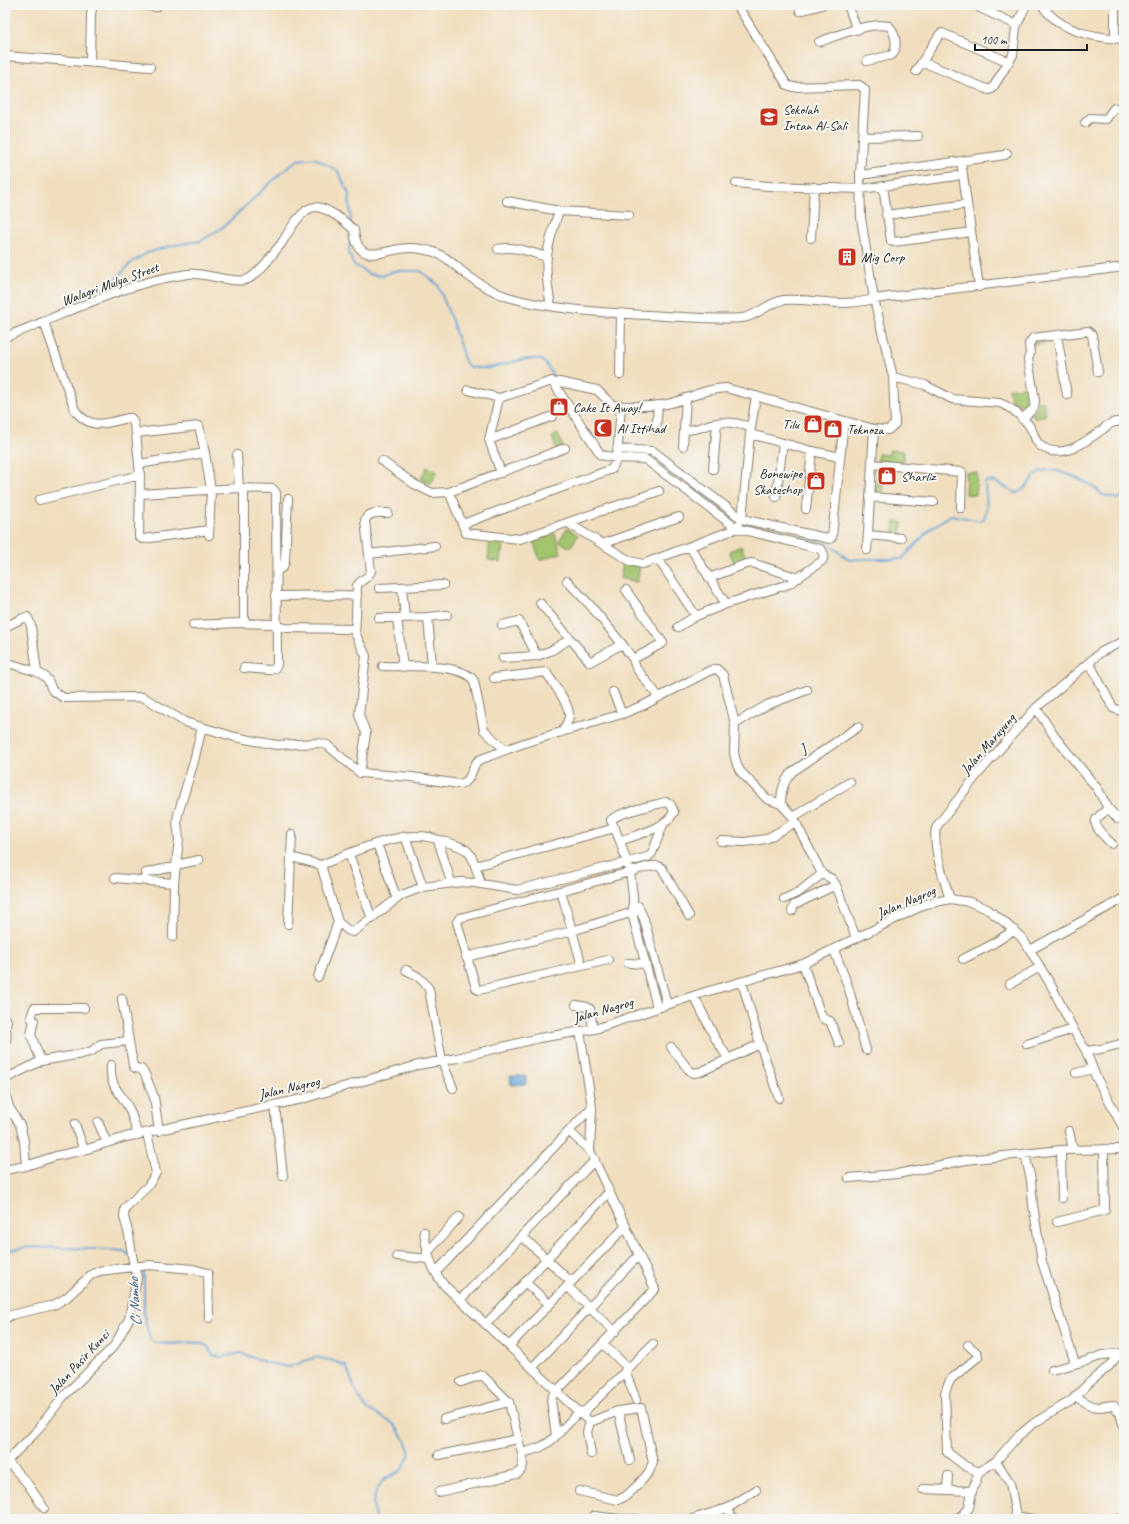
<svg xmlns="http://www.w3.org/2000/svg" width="1129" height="1524" font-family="Caveat,sans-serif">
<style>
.green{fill:#a3c56e;stroke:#607045}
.water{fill:#61a1d4;stroke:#3e5e78}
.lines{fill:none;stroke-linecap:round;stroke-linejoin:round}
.stream{stroke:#61a1d4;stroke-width:2}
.street-casing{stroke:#867d6d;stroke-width:10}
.street{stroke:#fff;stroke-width:8}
.labels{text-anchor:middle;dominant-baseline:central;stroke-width:4;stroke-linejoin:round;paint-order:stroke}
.poi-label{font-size:14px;fill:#1c1c1c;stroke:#f6f6f2;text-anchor:start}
.street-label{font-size:14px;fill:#1c1c1c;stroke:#f6f6f2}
.water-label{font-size:15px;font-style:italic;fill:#3b586f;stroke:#f6f6f2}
</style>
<rect width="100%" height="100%" fill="#f6f6f2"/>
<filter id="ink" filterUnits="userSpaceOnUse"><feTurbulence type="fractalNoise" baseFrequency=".025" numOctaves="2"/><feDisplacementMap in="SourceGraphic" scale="8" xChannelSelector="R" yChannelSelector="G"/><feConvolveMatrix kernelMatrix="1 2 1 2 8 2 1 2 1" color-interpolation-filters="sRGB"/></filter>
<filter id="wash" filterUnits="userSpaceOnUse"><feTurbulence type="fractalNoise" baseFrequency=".012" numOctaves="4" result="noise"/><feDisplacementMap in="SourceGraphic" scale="16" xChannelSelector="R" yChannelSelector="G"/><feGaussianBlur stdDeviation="0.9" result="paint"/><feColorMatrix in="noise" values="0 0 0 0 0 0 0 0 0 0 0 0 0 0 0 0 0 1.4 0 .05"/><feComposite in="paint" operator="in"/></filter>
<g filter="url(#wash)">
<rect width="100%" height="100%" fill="#f1debe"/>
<path class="green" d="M1087,332L1091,336L1030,345L1034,339Z
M1028,386C1029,394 1033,401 1027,408L1020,404L1013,405L1008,389Z
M1038,401H1043L1046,415L1035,419L1032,414L1036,411Z
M558,434L563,447L556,449L552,437Z
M889,450L904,451V463L877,461L878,454L889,455Z
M427,467L437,472L431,484L421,479Z
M878,470H884L883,482L877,481Z
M966,472L977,473L976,495L965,494Z
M876,483L883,484L882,494L875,493Z
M895,522H902L901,534L894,533Z
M567,528L578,535L570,548L559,541Z
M555,534L561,553L540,560L533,541Z
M490,539L503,541L501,562L488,560Z
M741,546L746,558L734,563L729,551Z
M623,564L640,567L637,582L620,578Z"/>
<path class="water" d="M510,1076H526V1084L511,1085Z"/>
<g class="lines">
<path class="stream" d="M351,231L349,253L353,264L369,274L382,276L394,271H421L438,285L452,321L465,362L469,367C475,367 482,369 488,368C500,366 533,354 543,361C548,365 552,374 555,380
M102,294L131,263L147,253L174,245L201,241L223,227L281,173L298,160L315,158L338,171L349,194L351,223
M600,447L607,451L616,452
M646,454L651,456L735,521L743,525L829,544L849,560L862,559H902L931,528L951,515L982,521C990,512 985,493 985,482C996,478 1007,490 1017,493L1024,489L1037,473L1046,470L1057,471L1075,477L1094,487L1103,495L1118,499L1124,496
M5,1251L28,1247L92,1249L124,1251L130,1256
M143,1268L144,1270V1316L150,1340C167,1350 196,1336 208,1347C211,1349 212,1353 213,1356L221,1357L241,1353L264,1362L289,1367L316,1357L333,1361L346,1366L357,1394L366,1408L394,1424L406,1442L410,1454L402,1470L383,1480L376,1492L373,1502L375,1519"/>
</g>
</g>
<g filter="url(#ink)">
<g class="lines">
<defs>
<path id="street" d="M141,5L157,7
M848,5L857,30
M1042,5C1059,32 1095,38 1124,39
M980,8L1017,25
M800,11L822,5
M1115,38V5
M819,42C838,35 869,22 889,26C896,33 898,48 892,55L867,61
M5,56L150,67
M90,62L91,14L93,5
M922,63L930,65L989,90L992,89L1013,55L1016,27L1026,5
M916,71L940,34L942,33L1009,62
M1085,123L1090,118L1106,119L1114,108H1124
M862,137L918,136
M961,161L979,287
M860,175L1005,155L1007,153
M736,183L769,186L861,189L956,176
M883,186L891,241L893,242L965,233
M507,201L559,211C554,226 549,240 547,256C545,272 548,290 551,306
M559,211L629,215
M886,215L961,205
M811,238L814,187
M498,249C514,245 532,253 547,257
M44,322L75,410C90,431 106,423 128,418H131L133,421L136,433L140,475L139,537L143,539L209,530
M1057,335L1067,395
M5,337C65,315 124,282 188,274C204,272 236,285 248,279C255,276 261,268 266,263C271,256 276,250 281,244C288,233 301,208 315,207C327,207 346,222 354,230C358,271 387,246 413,248C418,248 425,250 431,251C446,255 456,267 468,276C481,285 493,292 508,297C555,311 614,313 664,316C690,317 717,320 742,318C756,317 768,302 784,300C798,299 812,301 826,302C842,304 858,303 874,299L1124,267
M620,375L621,313
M893,377L925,385L952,399L999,403C1010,406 1024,418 1030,427C1036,436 1034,444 1046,449C1066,458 1086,441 1102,430C1105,428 1108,424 1112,423C1116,421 1120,422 1124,422
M559,382L597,390L612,405C630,407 658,407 675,402C695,396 704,389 726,388L874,429L888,430L895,424L893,377L874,299L861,218L860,175L865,90L862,87L859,85L793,87L787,85L737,5
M468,390L499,398
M499,398L552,381L601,455L617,458L645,459L736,528L820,549C824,552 825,556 822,561L789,584L726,604L696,616L678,627
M499,398L489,440L501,473
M1034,407L1035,401L1028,359L1030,354L1029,344L1033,338L1088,331L1092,335L1098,372
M1022,419L1031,411
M656,430L658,405
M684,430C696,431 704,425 716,423C728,421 739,424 751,427
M136,433L199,426L205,453L211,490L209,535
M750,434L812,451L840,457
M489,440L553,416
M683,446L686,398
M617,449L653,451L742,519L830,539L832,537L844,421
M237,455L239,488
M382,461L414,484L432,493L449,492L565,448
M139,464L205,453
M872,464L962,472L961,508
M713,469L717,423
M244,488V623
M449,492L466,533L520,539L659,491
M140,494L239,488L273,489L276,493L277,665L274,669L270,670L244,668
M776,497L783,443
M870,497L934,502
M39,500L140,475
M806,509L812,451
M742,519L750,434L756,396
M568,523L630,561L643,564L733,530L738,525
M463,524L612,469L617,458L621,406
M868,535L901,538
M602,544L679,517
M690,547L726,604
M867,550L874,429
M369,554L435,546
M658,559L696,616
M277,571L283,567L285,561L288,499
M709,578L743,565L752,563L799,578
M567,581L590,605L622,644L633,659L636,668L658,696
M402,587L405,617
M379,588L443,585
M626,590L663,643L633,659
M276,596L357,595
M540,603L590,662L622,644
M428,617L447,615
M379,618H397
M193,625L240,623L271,624L285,628L355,629
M502,625L519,621L537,656
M5,627L23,618L27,617L29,620L31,626L37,672
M503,658L537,656L552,650L570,639
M5,662L37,672L44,676L48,680L52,690L64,698L143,697L185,722L235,737L276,745L319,743L327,745L360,773L412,777L459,784C474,782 470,766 479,760L524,743L622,714L644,705L709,671L714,669H717L723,675L735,724L734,753L737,765L740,771L767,799L781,804L793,817L822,874L832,879L836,885L856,938
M1089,662L1113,708L1121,711L1124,709
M383,666C404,667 462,662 474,681L484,730L505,750
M403,667L397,618L428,617L432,666
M494,678L546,672C552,682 571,705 569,717C568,722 565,727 562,732
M613,692L622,714
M1036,708L1055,737L1097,788L1108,808L1118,819
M735,724L767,705L807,690
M360,773L366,733L359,715L366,656L355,633L356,617L357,586C360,580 368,579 371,571L365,521C368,511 379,513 388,513
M781,804C781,792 783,782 792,772L858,727
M1108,808C1105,812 1098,816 1096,820C1093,827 1107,839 1112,844
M793,817L850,782
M405,836L423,887
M438,840C474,849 470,850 481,884
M620,841C637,834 666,829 674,812L671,805L666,802C654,805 618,812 611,820L620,841L630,872L633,896V917L657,1007
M721,841L745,842L766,839L796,822
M377,844L397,899
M349,854L372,919
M291,857L292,834
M176,865L199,860
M475,866L615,828
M146,873L168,868H176
M115,878L174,883
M451,882L438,840C408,826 350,853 321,865L338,922L349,931L353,932L402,895L423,887L461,882L475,883L517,890L648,857L652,853L663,825
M561,891L582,966L479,990L476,988L457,922L460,918L630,872C638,870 655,862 662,868L689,916
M784,899L799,892L822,874
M950,899C945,883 930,840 937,826L977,775L1036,708L1101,652L1124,641
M638,906L644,919L667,1004
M792,911L794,905L836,885
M288,924L291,857L321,865
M173,937L174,883L179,839L177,822L178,814L194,761L202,727
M834,950L848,986L866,1050
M1030,950L1124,898
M466,957L572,931L640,910
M963,959L991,945L1014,930
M628,963L645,964
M803,964L821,1015L824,1019L830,1021L839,1043
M582,966L608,960
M406,970C416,975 423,979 429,989L442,1061L453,1088
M318,977L338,922
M742,982L760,1044L779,1098
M1010,984L1040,967
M694,996L715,1038L728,1058
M122,999L133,1065L135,1068L141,1069L145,1074L154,1097L159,1131
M576,1005L587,1007L590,1009L593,1029
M5,1018L7,1021C4,1028 9,1037 5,1043
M1027,1044L1073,1029
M671,1047L688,1069L693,1073L700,1072L760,1044
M1086,1051L1096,1077L1124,1129
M41,1061L31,1035L34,1020L31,1018L34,1008H84
M111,1065C109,1089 122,1092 130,1111C133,1118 135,1127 138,1135
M1076,1073L1093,1069
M5,1079L41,1061L82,1054L92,1051L101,1044L129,1041
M5,1092L9,1107L20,1125L24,1141L26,1166
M275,1105L283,1176
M5,1116L13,1113
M98,1122L107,1143
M75,1124L84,1150
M1069,1131L1073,1150
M1061,1150L1062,1198
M590,1151L569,1131L592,1107
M1025,1154L1031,1180L1033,1205L1042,1262L1075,1363
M5,1170L26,1166L56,1156L84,1150L126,1137L302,1099L418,1065L457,1058L539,1038L595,1029L702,993L803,964L926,904L950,899L970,902L987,909L1003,921L1021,937L1030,950L1052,987L1073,1029L1086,1051L1101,1049L1124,1043
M849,1178L897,1174L966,1160L1061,1150L1124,1149
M1057,1222L1105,1210L1104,1149
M424,1232C427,1253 431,1269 444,1285L579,1412L585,1411L653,1344
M522,1236L571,1282
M427,1253L459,1217
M397,1256L429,1259
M440,1268L569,1131
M525,1282L549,1304
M567,1286L615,1332
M460,1300L595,1160
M5,1319L11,1315L54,1305L66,1298L91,1275L99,1271L149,1265L193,1269L208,1273L209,1318
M486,1324L609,1192
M603,1344L628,1368
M968,1345L977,1353L978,1357L951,1379L947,1387L945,1393L947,1452L965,1466L979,1472
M509,1346L626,1226
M532,1368L639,1255
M1052,1370L1086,1361L1103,1355L1121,1353
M625,1371L636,1400
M461,1382L482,1375L509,1402L518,1439
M1076,1397L1092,1406L1100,1407L1113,1405L1120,1413L1124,1428
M618,1411L630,1460
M444,1419L509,1402
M590,1422L587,1432L591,1454
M556,1436L579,1412L590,1422L618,1411L641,1408L653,1462L649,1472L637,1486L626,1496L618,1500L579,1491
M439,1455L518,1439L522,1453C537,1449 545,1447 556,1436L551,1400L553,1395L655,1289L590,1151L592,1107L580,1031
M7,1461L27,1483L44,1508
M996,1461L1010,1483L1016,1516L1032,1519
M5,1463L35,1433L63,1397L114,1346L129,1319L137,1278L133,1261L129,1235L124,1217L125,1208L148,1186L156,1173L147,1133
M923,1489L972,1491
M947,1490L948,1476
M439,1492L517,1474C525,1468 523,1462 522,1453
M728,1508L756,1490
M594,1516L620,1519
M621,1519H637
M692,1519L728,1508L732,1519
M955,1519L963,1515L969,1508L972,1491L979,1472L996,1461L1017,1437L1034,1423L1071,1401L1089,1383L1109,1366L1120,1353
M1117,1519H1118"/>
</defs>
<use href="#street" class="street-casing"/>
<use href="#street" class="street"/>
</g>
</g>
<defs>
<symbol id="school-square" viewBox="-11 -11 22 22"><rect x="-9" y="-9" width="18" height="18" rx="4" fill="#c8321e" stroke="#f6f6f2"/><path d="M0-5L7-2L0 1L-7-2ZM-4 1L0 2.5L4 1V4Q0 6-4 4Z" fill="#fff"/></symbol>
<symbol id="building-square" viewBox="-11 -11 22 22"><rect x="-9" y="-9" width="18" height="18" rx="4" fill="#c8321e" stroke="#f6f6f2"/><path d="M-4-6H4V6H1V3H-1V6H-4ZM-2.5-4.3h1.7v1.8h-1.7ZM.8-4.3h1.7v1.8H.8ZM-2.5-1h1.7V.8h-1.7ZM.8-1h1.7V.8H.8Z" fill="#fff"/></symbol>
<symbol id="shop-square" viewBox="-11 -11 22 22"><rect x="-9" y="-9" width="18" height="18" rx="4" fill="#c8321e" stroke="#f6f6f2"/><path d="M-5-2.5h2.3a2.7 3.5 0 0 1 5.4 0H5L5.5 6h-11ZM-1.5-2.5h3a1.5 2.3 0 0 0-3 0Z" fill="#fff"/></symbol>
<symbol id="mosque-square" viewBox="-11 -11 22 22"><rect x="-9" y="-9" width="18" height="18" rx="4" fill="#c8321e" stroke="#f6f6f2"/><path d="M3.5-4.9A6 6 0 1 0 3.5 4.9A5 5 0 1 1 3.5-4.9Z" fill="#fff"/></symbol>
</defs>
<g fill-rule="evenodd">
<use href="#school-square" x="758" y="106" width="22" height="22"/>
<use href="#building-square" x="836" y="246" width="22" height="22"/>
<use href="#shop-square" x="548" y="396" width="22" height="22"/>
<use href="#shop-square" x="802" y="413" width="22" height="22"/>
<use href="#mosque-square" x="592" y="417" width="22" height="22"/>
<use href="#shop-square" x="822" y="418" width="22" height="22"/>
<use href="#shop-square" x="876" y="465" width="22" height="22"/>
<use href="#shop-square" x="805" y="470" width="22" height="22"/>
</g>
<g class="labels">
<g class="poi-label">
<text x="783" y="109">Sekolah<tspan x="783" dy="16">Intan Al-Sali</tspan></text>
<text x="861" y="257">Mig Corp</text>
<text x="573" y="407">Cake It Away!</text>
<text x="799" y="424" text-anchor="end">Tilu</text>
<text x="617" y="428">Al Ittihad</text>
<text x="847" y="429">Teknoza</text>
<text x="802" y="473" text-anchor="end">Bonewipe<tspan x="802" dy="16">Skateshop</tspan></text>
<text x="901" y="476">Sharliz</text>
</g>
<g class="street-label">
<text transform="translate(110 284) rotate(-20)">Walagri Mulya Street</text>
<text transform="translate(988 744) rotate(-49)">Jalan Maruyung</text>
<text transform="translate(803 749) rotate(-35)">J</text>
<text transform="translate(906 902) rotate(-23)">Jalan Nagrog</text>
<text transform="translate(603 1010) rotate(-16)">Jalan Nagrog</text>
<text transform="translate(289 1088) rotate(-13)">Jalan Nagrog</text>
<text transform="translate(79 1362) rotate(-47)">Jalan Pasir Kunci</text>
</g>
<g class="water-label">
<text transform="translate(135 1302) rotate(-94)">Ci Nambo</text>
</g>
</g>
<rect width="1129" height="1524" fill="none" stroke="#f6f6f2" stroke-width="20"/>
<path d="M975 44v6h112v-6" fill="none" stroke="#1c1c1c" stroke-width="2"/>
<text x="981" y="44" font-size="12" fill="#1c1c1c" stroke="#f6f6f2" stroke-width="3" paint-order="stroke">100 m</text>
</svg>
